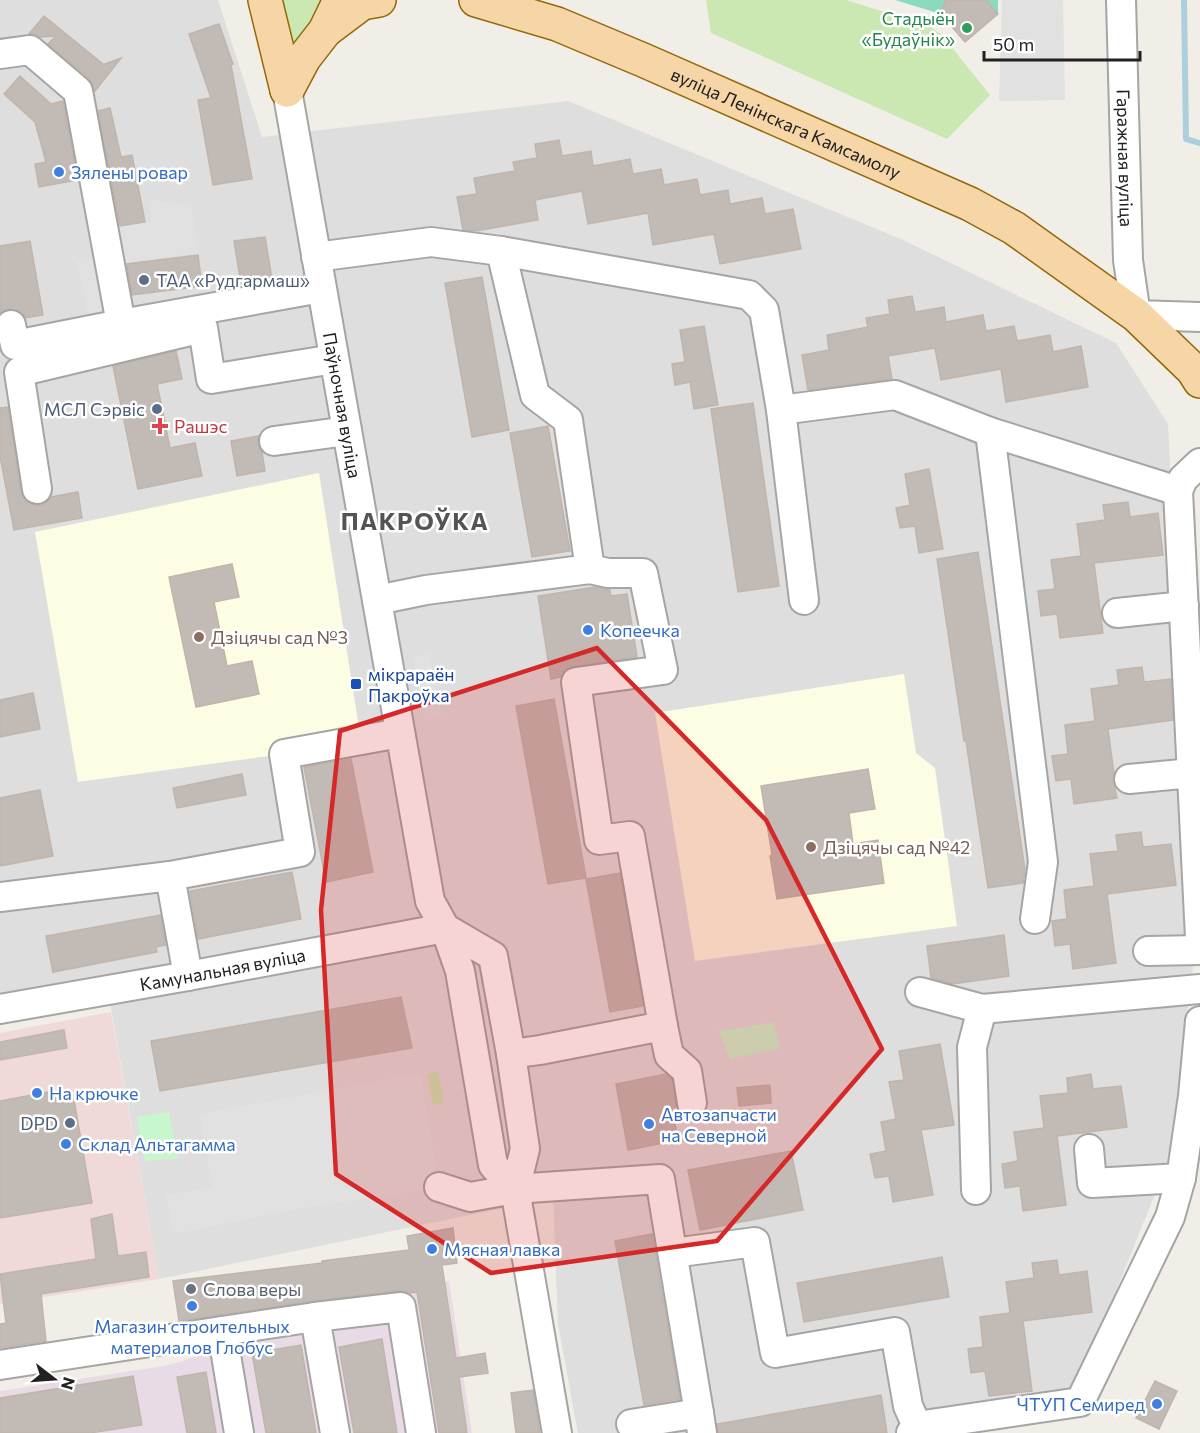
<svg xmlns="http://www.w3.org/2000/svg" width="1200" height="1433" font-family="Commissioner,sans-serif">
<style>
.residential{fill:#dfdede}
.commercial{fill:#f0dad9}
.industrial{fill:#e9dbe6}
.education{fill:#fdfde4}
.grass{fill:#cbe7b2}
.park{fill:#c9f7cd}
.pitch{fill:#8cdabd}
.parking{fill:#e1e1e1}
.lines{fill:none;stroke-linecap:round;stroke-linejoin:round}
.stream{stroke:#acd0db;stroke-width:6}
.building{fill:#c1bab5;stroke:#c1b5ab;stroke-width:1.5}
.minor-casing{stroke:#a5a5a5;stroke-width:32}
.major-casing{stroke:#94680a;stroke-width:36}
.minor{stroke:#fff;stroke-width:28}
.major{stroke:#f6d6a7;stroke-width:33}
.marked{fill:#d62828;fill-opacity:0.2;stroke:#d62828;stroke-width:4.5;stroke-linejoin:round}
.leisure-dot{fill:#2e9e5b;stroke:#fff;stroke-width:2}
.shop-dot{fill:#3f7fe0;stroke:#fff;stroke-width:2}
.service-dot{fill:#5c6f8a;stroke:#fff;stroke-width:2}
.health-dot{fill:#e0444e;stroke:#fff;stroke-width:2}
.education-dot{fill:#8d6e63;stroke:#fff;stroke-width:2}
.transit-dot{fill:#1a4fb4;stroke:#fff;stroke-width:2}
.worship-dot{fill:#6b7280;stroke:#fff;stroke-width:2}
.labels{text-anchor:middle;dominant-baseline:central;stroke-width:5;stroke-linejoin:round;paint-order:stroke}
.leisure-label{font-size:18px;fill:#27864d;stroke:#fff;text-anchor:end}
.street-label{font-size:18px;fill:#212121;stroke:#fff}
.shop-label{font-size:18px;fill:#366cbe;stroke:#fff;text-anchor:start}
.service-label{font-size:18px;fill:#4e5e75;stroke:#fff;text-anchor:end}
.health-label{font-size:18px;fill:#be3a42;stroke:#fff;text-anchor:start}
.education-label{font-size:18px;fill:#785e54;stroke:#fff;text-anchor:start}
.transit-label{font-size:18px;fill:#164399;stroke:#fff;text-anchor:start}
.worship-label{font-size:18px;fill:#5b616d;stroke:#fff;text-anchor:start}
.district-label{font-size:24px;font-weight:bold;letter-spacing:1.5px;fill:#545454;stroke:#fff}
</style>
<rect width="100%" height="100%" fill="#f1eee8"/>
<path class="residential" d="M0,0H218L262,137L568,101L903,240L1116,343L1168,424L1193,967L1172,1152L1074,1395L900,1422V1433H578L558,1324L553,1198L159,1279L105,975L0,994Z"/>
<path class="commercial" d="M111,1012L159,1279L0,1304V1033Z"/>
<path class="industrial" d="M449,1281L472,1433H0V1391L164,1366L183,1361L327,1305Z"/>
<path class="education" d="M319,473L361,741L284,754L78,782L35,532Z
M904,674L916,753L935,768L957,926L695,961L655,713Z"/>
<path class="grass" d="M278,0H329L291,52Z
M706,0H846L929,26L941,34L990,95L947,139L711,33Z
M438,1071L444,1103L433,1105L427,1074Z"/>
<path class="park" d="M774,1022L780,1048L730,1059L719,1031Z
M169,1112L178,1158L145,1161L137,1117Z"/>
<path class="pitch" d="M895,0H998V14L965,42L941,14Z"/>
<path class="parking" d="M1002,0H1063L1065,100L999,101Z
M149,199L191,206L198,253L112,264L107,228L151,222Z
M97,258L111,321L91,326L77,262Z
M429,654L442,717L425,720L413,657Z
M420,1074L439,1187L303,1208L174,1234L166,1195L213,1187L199,1114Z"/>
<g class="lines">
<path class="stream" d="M1184,0L1186,139L1200,143"/>
</g>
<path class="building" d="M945,0H986L998,14L965,42L941,14Z
M44,16L103,64L102,65L121,58L95,91L89,78L48,44L56,36L40,37L35,34H29Z
M219,24L233,64L231,65L252,179L213,185L198,100L211,98L189,34Z
M20,76L51,104L63,101L78,180L39,187L35,164L46,162L35,122L4,94Z
M110,108L121,157L132,155L145,222L120,226L98,111Z
M559,140L562,156L591,151L593,166L630,159L633,174L661,169L664,185L697,179L700,195L728,190L730,204L762,198L765,214L793,209L801,249L720,264L714,234L653,245L648,213L588,224L582,191L535,200L538,220L476,231L463,230L457,197L477,194L474,178L515,171L513,162L537,158L535,144Z
M265,237L272,279L241,284L234,241Z
M30,241L43,315L25,318L23,314L17,310L8,309L0,313V246Z
M198,255L202,286L132,295L127,264Z
M482,277L509,430L472,437L445,283Z
M912,296L915,312L944,307L946,322L983,315L986,331L1014,326L1017,341L1050,335L1053,352L1081,346L1088,387L1006,402L1001,369L941,380L935,348L888,356L892,379L808,390L802,355L829,350L827,335L868,327L866,318L890,314L888,300Z
M704,326L718,405L694,409L690,382L675,385L672,364L685,362L680,330Z
M176,351L182,379L157,384L170,448L195,443L202,476L138,489L113,366Z
M753,403L779,586L738,592L711,409Z
M8,407L21,492L24,499L26,502L31,504L39,505L47,502L51,497L78,492L82,518L14,530L0,456V408Z
M548,426L570,551L532,557L510,433Z
M258,436V444L262,452L265,471L237,476L231,441Z
M929,469L943,549L919,553L915,526L900,528L896,508L910,505L905,474Z
M1128,502L1130,517L1158,513L1163,555L1094,563L1103,633L1060,638L1057,614L1041,616L1038,591L1055,589L1051,560L1081,556L1077,524L1105,520L1103,505Z
M978,552L1025,870L1023,883L988,888L966,741H964L937,559Z
M232,564L239,597L214,602L227,666L252,661L259,694L196,707L169,577Z
M595,587L610,590L611,596L627,594L637,657L574,666L565,669L560,677L551,679L538,596Z
M1142,667L1144,682L1171,679L1173,720L1108,729L1114,774L1113,781L1117,798L1074,804L1071,779L1056,781L1052,756L1068,754L1065,725L1095,721L1091,689L1119,685L1117,670Z
M33,693L40,729L0,737V700Z
M554,699L586,878L548,884L516,706Z
M351,759L373,872L326,882L304,767Z
M868,769L875,809L849,813L853,844L878,840L884,883L777,899L770,856L772,855L761,786Z
M242,774L246,795L177,808L173,788Z
M40,790L53,856L0,866V798Z
M1141,832L1143,847L1171,844L1176,885L1107,894L1116,963L1073,969L1070,944L1055,946L1052,921L1067,919L1064,890L1094,886L1090,854L1118,851L1116,835Z
M292,872L301,919L198,939L190,891Z
M620,873L643,1006L610,1012L586,879Z
M160,915L166,945L156,947L157,952L53,972L46,936Z
M1004,935L1009,976L952,984L931,978L927,946Z
M401,997L412,1048L160,1091L151,1041Z
M64,1030L67,1048L0,1060V1042Z
M940,1044L954,1125L921,1130L933,1195L893,1202L889,1176L875,1178L870,1154L886,1151L881,1122L896,1119L889,1082L904,1080L899,1051Z
M666,1074L672,1079L676,1107L672,1108L678,1140L628,1150L616,1084Z
M1091,1074L1093,1089L1121,1086L1127,1127L1057,1136L1066,1205L1023,1211L1020,1186L1005,1188L1002,1164L1018,1161L1014,1132L1044,1128L1040,1096L1068,1093L1067,1078Z
M770,1085L771,1103L739,1106L737,1088Z
M54,1091L56,1104L74,1100L92,1203L0,1218V1101Z
M791,1151L803,1210L700,1230L688,1170Z
M112,1214L118,1256L146,1252L149,1277L41,1294L46,1341L0,1348V1324L6,1323L0,1274L96,1259L91,1219Z
M453,1228L457,1263L442,1265L456,1358L485,1353L488,1373L459,1377L467,1433H439L417,1292L410,1293L399,1291L313,1301L179,1321L173,1281L322,1263V1261L409,1250L407,1236Z
M652,1234L680,1399L644,1405L615,1241Z
M942,1257L949,1297L804,1322L797,1283Z
M1057,1260L1059,1275L1087,1271L1092,1312L1023,1321L1032,1391L989,1396L985,1371L971,1373L968,1349L983,1347L980,1317L1010,1313L1006,1282L1034,1278L1032,1263Z
M382,1339L397,1433H354L339,1347Z
M301,1345L316,1433H266L252,1353Z
M206,1372L216,1433H187L177,1377Z
M133,1376L142,1425L90,1433H0V1398Z
M1155,1381L1177,1391L1159,1429L1136,1418Z
M533,1390L540,1433H516L511,1393Z
M881,1395L887,1433H718L717,1424Z"/>
<g class="lines">
<defs>
<g id="minor">
<path id="s1" d="M1121,0L1128,260L1136,315L1200,317"/>
<path d="M0,54L30,50L78,91L121,324L15,345L11,325"/>
<path id="s2" d="M287,90L430,901L445,928L460,971L493,1165L515,1189"/>
<path d="M501,251L535,395L568,420L590,569"/>
<path d="M316,257L431,242L501,251L749,295L764,310L781,410L804,600"/>
<path d="M121,324L321,288"/>
<path d="M781,410L895,395L990,432L1178,491"/>
<path d="M990,432L1043,862L1035,919"/>
<path d="M274,441L347,431"/>
<path d="M1200,463L1183,479L1178,491L1200,938"/>
<path d="M37,489L19,372L203,328L211,379L334,359"/>
<path d="M377,600L426,590L590,569L608,573H643L663,670L576,682L599,840L630,836L663,1026L540,1050L511,1054"/>
<path d="M1117,613L1184,606"/>
<path d="M1129,779L1192,773"/>
<path d="M170,876L300,852L284,754L400,733"/>
<path d="M0,897L170,876L188,976"/>
<path d="M445,928L493,956L511,1054L525,1149L515,1189L557,1433"/>
<path d="M1148,951L1200,950"/>
<path d="M920,992L982,1009L1200,989"/>
<path id="s3" d="M0,1009L188,976L445,928"/>
<path d="M663,1026L669,1055L687,1071L692,1103"/>
<path d="M1089,1149L1092,1183L1181,1178"/>
<path d="M439,1187L470,1197L515,1189L660,1179L699,1413"/>
<path d="M976,1190L972,1047L982,1009"/>
<path d="M673,1253L755,1242L775,1353L895,1332L908,1406L917,1426"/>
<path d="M315,1317L335,1433"/>
<path d="M222,1331L315,1317L401,1307L421,1433"/>
<path d="M0,1365L222,1331L239,1433"/>
<path d="M631,1424L699,1413L702,1433"/>
<path d="M911,1433L917,1426L1080,1402L1170,1217L1181,1178L1193,1096L1200,1021"/>
</g>
<g id="major">
<path d="M265,0L287,90"/>
<path id="s4" d="M476,0L557,24L643,60L970,204L1014,228L1136,315L1193,370L1200,381"/>
<path d="M326,30L362,3L379,0"/>
<path d="M287,90L304,58L325,31L340,0"/>
</g>
</defs>
<use href="#minor" class="minor-casing"/>
<use href="#major" class="major-casing"/>
<use href="#minor" class="minor"/>
<use href="#major" class="major"/>
</g>
<path class="marked" d="M597,648L766,820L882,1049L717,1241L491,1273L336,1174L321,910L340,731Z"/>
<circle class="leisure-dot" cx="967" cy="28" r="6"/>
<g class="shop-dot">
<circle cx="59" cy="172" r="6"/>
<circle cx="588" cy="630" r="6"/>
<circle cx="37" cy="1093" r="6"/>
<circle cx="649" cy="1124" r="6"/>
<circle cx="66" cy="1144" r="6"/>
<circle cx="432" cy="1249" r="6"/>
<circle cx="192" cy="1306" r="6"/>
<circle cx="1157" cy="1404" r="6"/>
</g>
<g class="service-dot">
<circle cx="144" cy="280" r="6"/>
<circle cx="157" cy="409" r="6"/>
<circle cx="70" cy="1123" r="6"/>
</g>
<path class="health-dot" d="M157 417h6v6h6v6h-6v6h-6v-6h-6v-6h6z"/>
<g class="education-dot">
<circle cx="199" cy="637" r="6"/>
<circle cx="811" cy="847" r="6"/>
</g>
<rect class="transit-dot" x="350" y="678" width="12" height="12" rx="3"/>
<circle class="worship-dot" cx="191" cy="1289" r="6"/>
<g class="labels">
<g class="leisure-label">
<text x="955" y="18">Стадыён<tspan x="955" dy="21">«Будаўнік»</tspan></text>
</g>
<g class="street-label">
<text stroke="none"><textPath href="#s4" startOffset="334">вуліца Ленінскага Камсамолу</textPath></text>
<text stroke="none"><textPath href="#s1" startOffset="158">Гаражная вуліца</textPath></text>
<text stroke="none"><textPath href="#s2" startOffset="320">Паўночная вуліца</textPath></text>
<text stroke="none"><textPath href="#s3" startOffset="226">Камунальная вуліца</textPath></text>
</g>
<g class="shop-label">
<text x="71" y="172">Зялены ровар</text>
<text x="600" y="630">Копеечка</text>
<text x="49" y="1093">На крючке</text>
<text x="661" y="1114">Автозапчасти<tspan x="661" dy="21">на Северной</tspan></text>
<text x="78" y="1144">Склад Альтагамма</text>
<text x="444" y="1249">Мясная лавка</text>
<text x="192" y="1326" text-anchor="middle">Магазин строительных<tspan x="192" dy="21">материалов Глобус</tspan></text>
<text x="1145" y="1404" text-anchor="end">ЧТУП Семиред</text>
</g>
<g class="service-label">
<text x="156" y="280" text-anchor="start">ТАА «Рудгармаш»</text>
<text x="145" y="409">МСЛ Сэрвіс</text>
<text x="58" y="1123">DPD</text>
</g>
<g class="health-label">
<text x="174" y="426">Рашэс</text>
</g>
<g class="education-label">
<text x="211" y="637">Дзіцячы сад №3</text>
<text x="823" y="847">Дзіцячы сад №42</text>
</g>
<g class="transit-label">
<text x="368" y="674">мікрараён<tspan x="368" dy="21">Пакроўка</tspan></text>
</g>
<g class="worship-label">
<text x="203" y="1289">Слова веры</text>
</g>
<g class="district-label">
<text x="415" y="520">ПАКРОЎКА</text>
</g>
</g>
<g transform="translate(54 1379) rotate(107)" stroke="#ffffff" stroke-width="4.5" paint-order="stroke">
<path d="M0-4.5L10 22L0 15L-10 22Z" fill="#212121"/>
<text y="-9" font-size="16" font-weight="bold" text-anchor="middle" fill="#212121">N</text>
</g>
<path d="M984 51v9h156v-9" fill="none" stroke="#212121" stroke-width="3"/>
<text x="993" y="51" font-size="18" fill="#212121" stroke="#ffffff" stroke-width="4.5" paint-order="stroke">50 m</text>
</svg>
